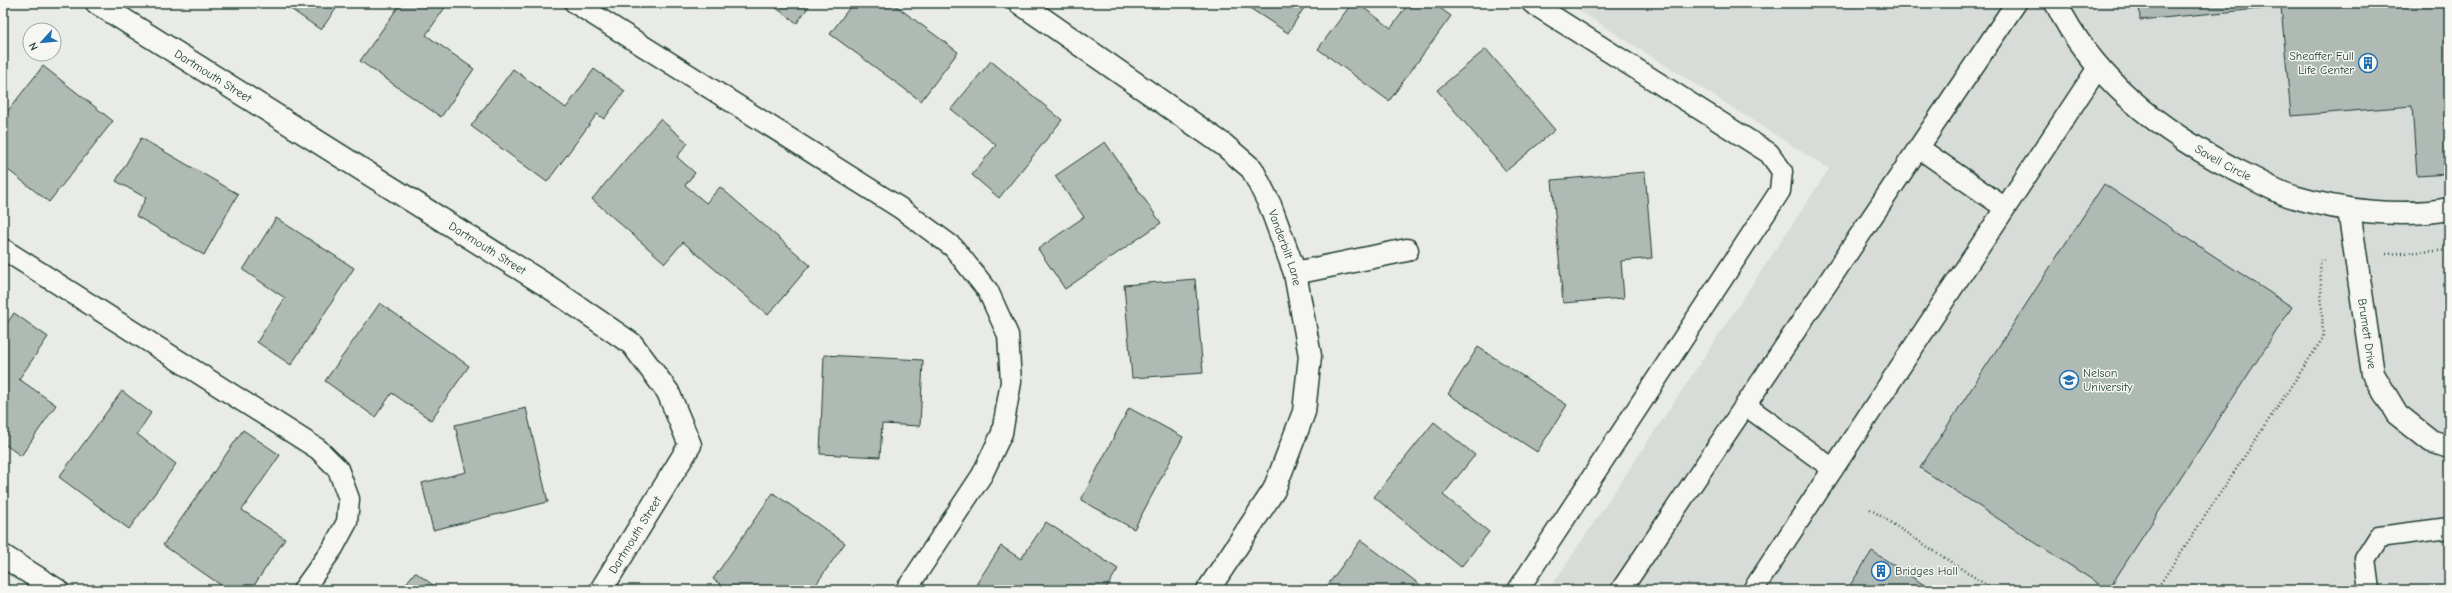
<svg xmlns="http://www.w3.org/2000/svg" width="2452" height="593" font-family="'Comic Neue',sans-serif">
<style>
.built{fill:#d8dcd8}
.building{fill:#b0bab5;stroke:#1f3d34}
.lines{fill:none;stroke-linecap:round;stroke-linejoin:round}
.lane-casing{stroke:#1f3d34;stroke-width:23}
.street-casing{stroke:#1f3d34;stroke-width:25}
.path{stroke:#1f3d34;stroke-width:2.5;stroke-dasharray:1 3;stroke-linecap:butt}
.lane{stroke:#f6f6f2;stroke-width:20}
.street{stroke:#f6f6f2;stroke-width:22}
.labels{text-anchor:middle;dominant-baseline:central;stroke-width:3;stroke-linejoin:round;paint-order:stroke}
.poi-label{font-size:12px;fill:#1f3d34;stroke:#f6f6f2;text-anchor:start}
.street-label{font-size:12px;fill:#1f3d34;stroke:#f6f6f2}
</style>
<rect width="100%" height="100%" fill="#e9ebe7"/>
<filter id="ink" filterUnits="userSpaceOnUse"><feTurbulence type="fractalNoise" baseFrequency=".025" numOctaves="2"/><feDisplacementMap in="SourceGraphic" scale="8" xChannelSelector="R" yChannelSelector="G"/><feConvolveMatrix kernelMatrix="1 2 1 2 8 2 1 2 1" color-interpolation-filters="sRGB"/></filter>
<g filter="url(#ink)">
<path class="built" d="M1567,3H2449V590H1549L1829,169Z"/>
<path class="building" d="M282,3H340L321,30Z
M401,3H442L446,6L426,35L474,69L441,117L360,61Z
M769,3H811L797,23Z
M853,3H892L958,52L921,101L830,34Z
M1242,3H1307L1288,33Z
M1352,3H1357L1391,28L1409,3H1433L1451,16L1389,101L1318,49Z
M2139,3H2449V174L2417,176L2412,106L2291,116L2281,7L2140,20Z
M1486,49L1555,130L1506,171L1437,90Z
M991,61L1062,120L999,198L972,175L996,145L951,109Z
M43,66L113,121L49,202L3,166V117Z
M513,69L566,108L594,69L625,91L604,119L597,114L547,182L471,126Z
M660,119L688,143L677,157L695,173L685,185L706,203L720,187L810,265L768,315L683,242L665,263L592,199Z
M141,138L238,194L204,255L136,216L146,198L116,181Z
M1105,142L1161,223L1065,289L1038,249L1084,217L1055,176Z
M1645,172L1652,258L1621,261L1624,298L1563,303L1552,180Z
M2104,184L2292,307L2108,590L1920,468Z
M276,218L354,268L291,365L257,342L285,298L243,270Z
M1195,279L1203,373L1132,378L1124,285Z
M380,303L469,366L431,420L392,393L375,417L325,381Z
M14,313L48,337L19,379L56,405L21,456L3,443V329Z
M1478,347L1567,405L1537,452L1448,394Z
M824,355L923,360L920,426L882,424L880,457L820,454Z
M122,391L151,413L137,434L176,464L129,529L59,477Z
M526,408L548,502L433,530L422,483L466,472L455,425Z
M1129,408L1183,437L1134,529L1081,500Z
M1434,422L1475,455L1443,495L1489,532L1461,567L1374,497Z
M243,430L280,455L242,510L285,539L251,590H228L163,545Z
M773,493L845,543L812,590H728L713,579Z
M1046,522L1118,569L1105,590H988L977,583L1001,546L1021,559Z
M1361,540L1427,590H1324Z
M1872,551L1932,590H1847Z
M415,572L440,590H401Z"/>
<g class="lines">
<defs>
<path id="lane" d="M575,3L900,208L953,247L988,291L1008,335L1011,382L1002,433L982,475L906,590
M1919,148L2005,208
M3,249L318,449L338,469L349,499L347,522L333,548L303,590
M1745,405L1833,469
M1518,590L1780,191L1782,171L1769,153L1532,3
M1621,590L2016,3
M1753,590L2099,66
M2369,590L2365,559L2379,537L2449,528"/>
<g id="street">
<path id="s1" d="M97,3L549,287L632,344L668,392L690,445L601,590"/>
<path id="s2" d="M1020,3L1224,145L1252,169L1270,205L1295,273L1310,356L1304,412L1274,490L1208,590"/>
<path id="s3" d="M2056,3C2095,83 2171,139 2250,177C2264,184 2279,193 2294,197C2341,211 2401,218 2449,209"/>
<path id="s4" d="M2349,210L2373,374L2397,414L2431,441L2449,447"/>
<path d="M1295,273L1407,250"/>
<path d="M3,556L57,590"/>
</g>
</defs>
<use href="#lane" class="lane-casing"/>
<use href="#street" class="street-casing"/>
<path class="path" d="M2386,254L2449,250
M1870,509L1994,590
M2156,590L2323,338L2320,261L2325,260"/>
<use href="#lane" class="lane"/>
<use href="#street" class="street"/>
</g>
</g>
<defs>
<symbol id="building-ring" viewBox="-11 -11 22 22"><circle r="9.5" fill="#f6f6f2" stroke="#1f6fb2" stroke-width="1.5"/><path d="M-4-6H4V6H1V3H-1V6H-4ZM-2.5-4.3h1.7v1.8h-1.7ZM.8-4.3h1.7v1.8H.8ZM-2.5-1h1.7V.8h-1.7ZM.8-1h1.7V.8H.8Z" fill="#1f6fb2"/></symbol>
<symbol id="university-ring" viewBox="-11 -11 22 22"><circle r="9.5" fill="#f6f6f2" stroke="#1f6fb2" stroke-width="1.5"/><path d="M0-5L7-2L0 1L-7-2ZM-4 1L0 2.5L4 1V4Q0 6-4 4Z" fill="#1f6fb2"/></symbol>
</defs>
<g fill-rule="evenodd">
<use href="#building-ring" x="2357" y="52" width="22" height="22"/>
<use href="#university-ring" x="2058" y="369" width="22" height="22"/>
<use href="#building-ring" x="1870" y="560" width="22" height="22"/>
</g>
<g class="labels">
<g class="poi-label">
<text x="2354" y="56" text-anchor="end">Sheaffer Full<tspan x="2354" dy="14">Life Center</tspan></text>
<text x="2083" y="373">Nelson<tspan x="2083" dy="14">University</tspan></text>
<text x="1895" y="571">Bridges Hall</text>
</g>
<g class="street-label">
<text stroke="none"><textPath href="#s1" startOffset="137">Dartmouth Street</textPath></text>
<text stroke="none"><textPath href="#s3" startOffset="235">Savell Circle</textPath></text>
<text stroke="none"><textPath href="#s1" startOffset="461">Dartmouth Street</textPath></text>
<text stroke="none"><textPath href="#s2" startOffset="371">Vanderbilt Lane</textPath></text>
<text stroke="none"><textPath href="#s4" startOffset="125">Brumett Drive</textPath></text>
<text transform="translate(635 535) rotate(-58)">Dartmouth Street</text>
</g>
</g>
<rect width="2452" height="593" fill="none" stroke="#f6f6f2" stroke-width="16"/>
<rect x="8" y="8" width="2436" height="577" fill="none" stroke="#1f3d34" stroke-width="1.5" filter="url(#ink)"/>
<g transform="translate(42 42) rotate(243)"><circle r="19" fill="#f6f6f2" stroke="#a0aca6"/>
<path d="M0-3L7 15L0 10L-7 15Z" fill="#1f6fb2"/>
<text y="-6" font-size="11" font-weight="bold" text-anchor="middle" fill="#1f3d34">N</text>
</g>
</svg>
